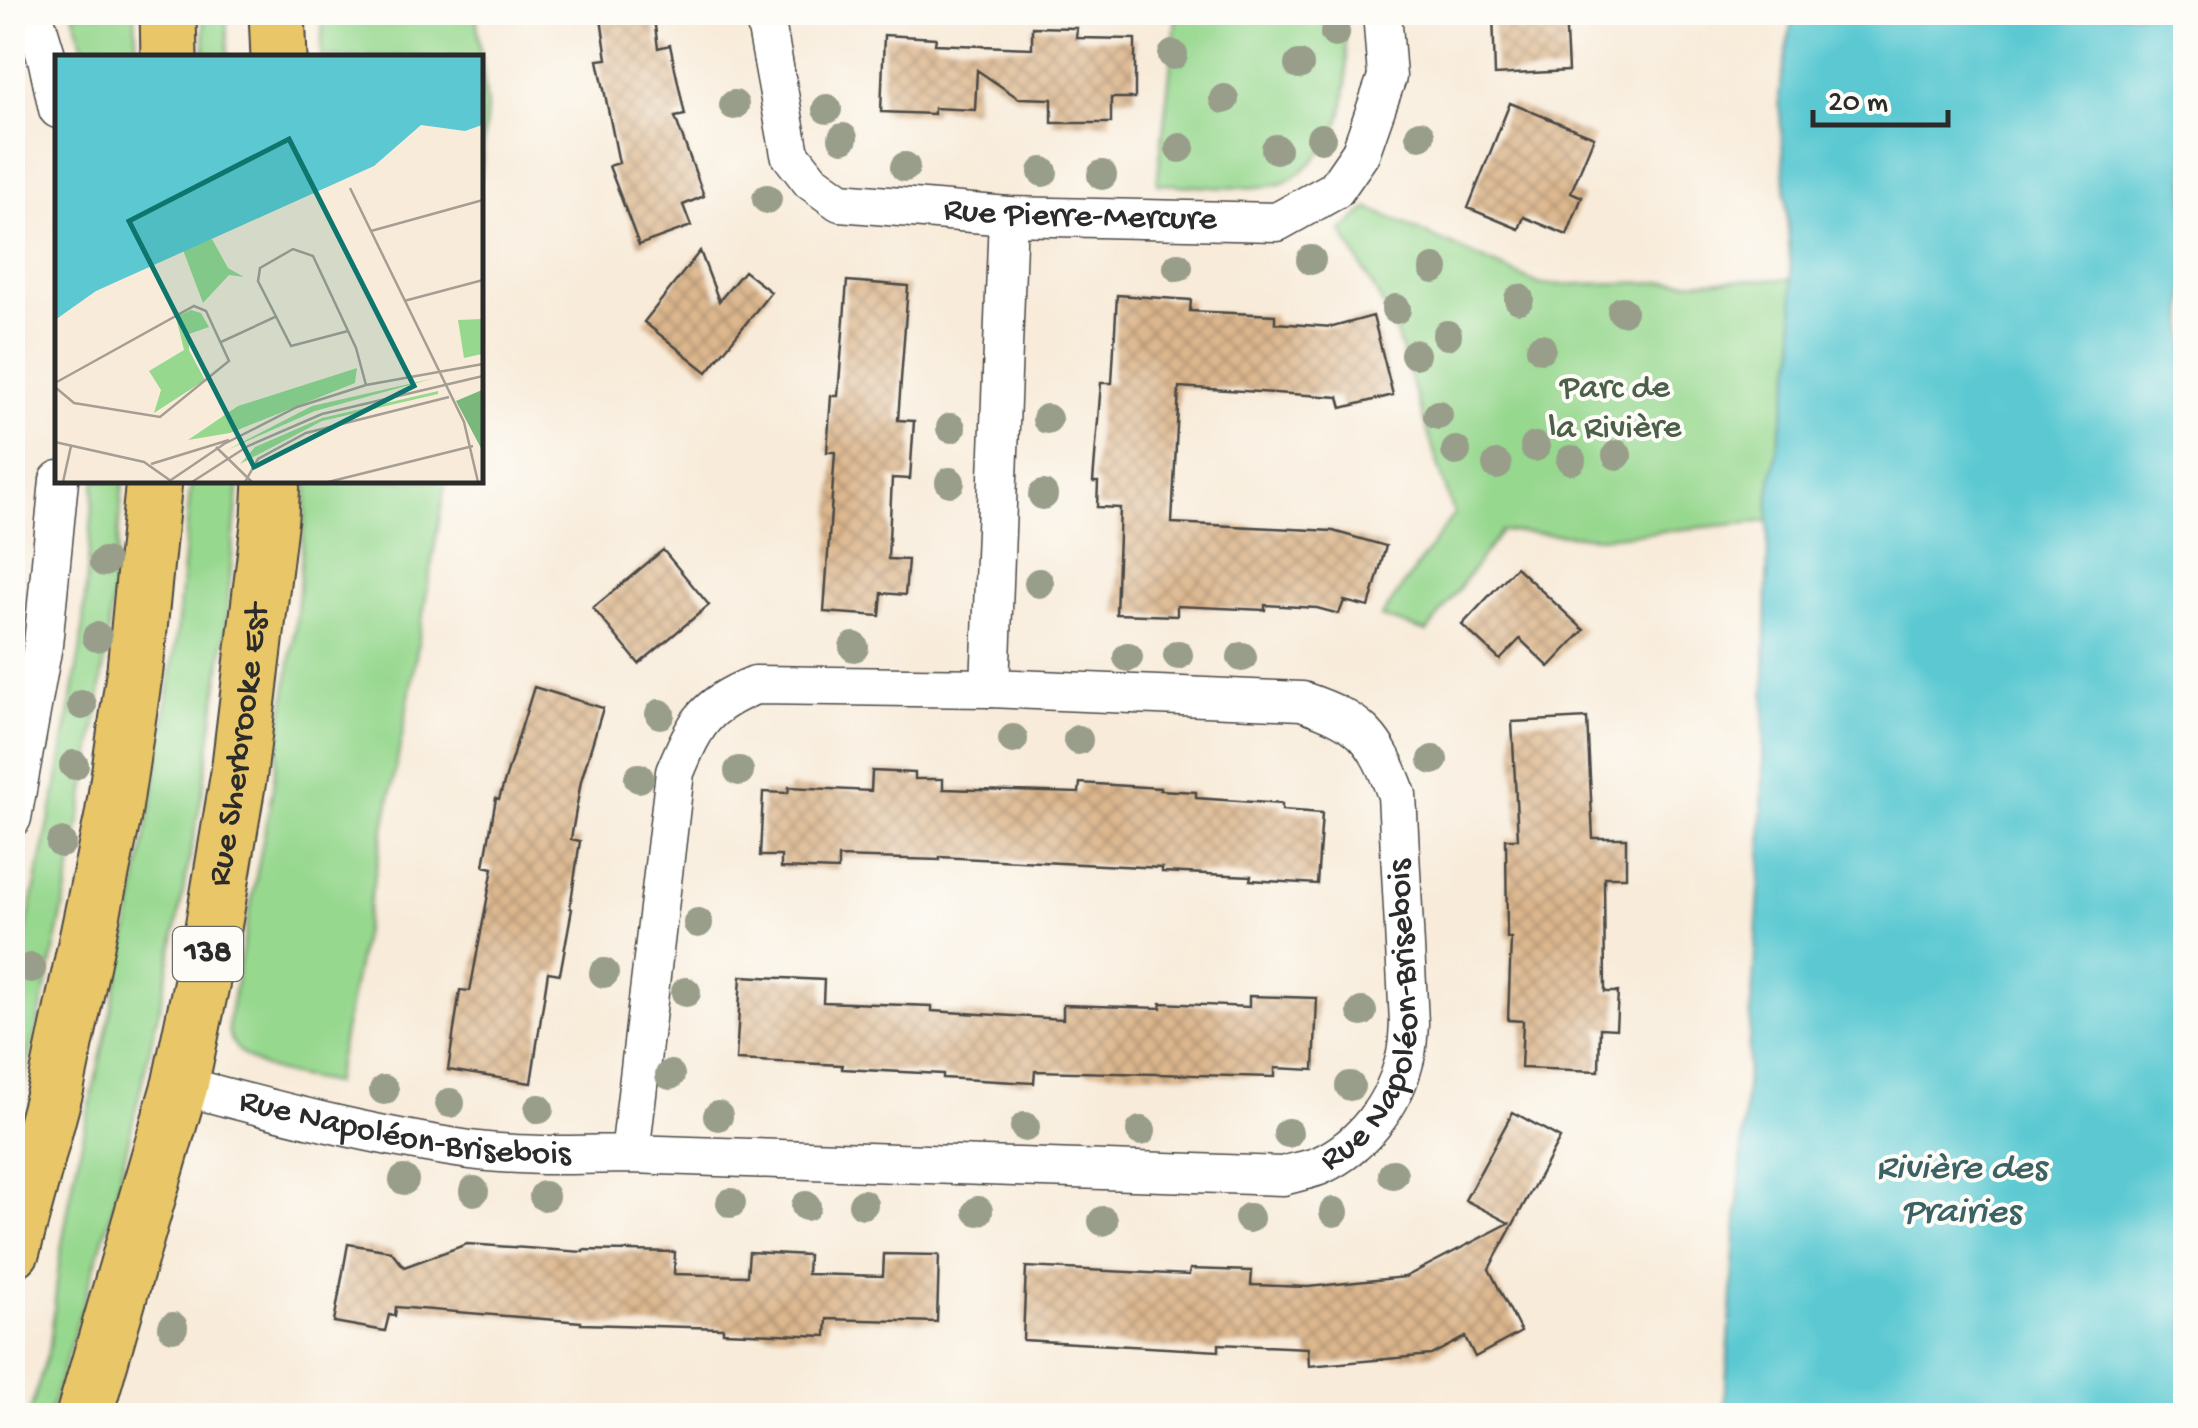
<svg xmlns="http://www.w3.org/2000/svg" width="2198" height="1428" font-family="'Gochi Hand',sans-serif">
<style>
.green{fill:#97d88f;stroke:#61825d;stroke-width:2.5}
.water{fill:#5cc9d2;stroke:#447a7e;stroke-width:2.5}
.building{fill:url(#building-cross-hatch)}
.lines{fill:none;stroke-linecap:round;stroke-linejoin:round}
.minor-casing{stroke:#4a4845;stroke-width:41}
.primary-casing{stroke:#4a4845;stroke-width:59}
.minor{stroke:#fff;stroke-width:38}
.primary{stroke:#e9c769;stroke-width:55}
.tree{fill:#999e8a}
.labels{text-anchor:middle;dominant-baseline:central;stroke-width:8;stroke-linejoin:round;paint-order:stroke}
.shield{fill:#fdfcf7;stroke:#6a6a68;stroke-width:2.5}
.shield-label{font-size:32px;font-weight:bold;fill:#2b2b2b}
.street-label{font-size:35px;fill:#2b2b2b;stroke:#fdfcf7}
.park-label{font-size:35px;fill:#4b5f49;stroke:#fdfcf7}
.water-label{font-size:38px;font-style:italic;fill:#3c6265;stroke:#fdfcf7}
.inset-road{fill:none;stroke:#a69e93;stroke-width:2.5}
.view{fill:#0f766e;fill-opacity:0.15;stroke:#0f766e;stroke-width:5}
.inset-edge{fill:none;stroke:#2b2b2b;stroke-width:5}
</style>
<defs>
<pattern id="building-cross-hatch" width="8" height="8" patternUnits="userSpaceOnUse" patternTransform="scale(2.5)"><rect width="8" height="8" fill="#ddb78e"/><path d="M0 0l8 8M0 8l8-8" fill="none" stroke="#b39574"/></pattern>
</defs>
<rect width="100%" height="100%" fill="#fdfcf7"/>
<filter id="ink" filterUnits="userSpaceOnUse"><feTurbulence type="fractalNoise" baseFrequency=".01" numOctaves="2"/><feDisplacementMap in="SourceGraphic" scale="20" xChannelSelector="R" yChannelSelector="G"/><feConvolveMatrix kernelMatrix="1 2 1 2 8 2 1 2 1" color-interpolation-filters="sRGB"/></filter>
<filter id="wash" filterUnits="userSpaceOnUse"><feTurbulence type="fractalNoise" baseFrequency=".0048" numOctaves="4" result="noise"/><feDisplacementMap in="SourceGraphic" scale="40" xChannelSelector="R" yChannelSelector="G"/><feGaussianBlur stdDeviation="2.25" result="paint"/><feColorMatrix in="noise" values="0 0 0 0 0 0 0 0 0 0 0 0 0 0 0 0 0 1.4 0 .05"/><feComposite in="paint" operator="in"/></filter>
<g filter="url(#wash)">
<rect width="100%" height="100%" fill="#f8ebd9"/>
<path class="green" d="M73,13H135L137,57H87Z
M203,13H226L228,57H205Z
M323,13H476L487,108L480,180V58L321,57Z
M1164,13H1344C1346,67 1357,123 1311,163C1302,171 1291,181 1280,184C1249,192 1190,185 1157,184L1176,19Z
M1368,208L1541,285L1792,279L1796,347L1769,493V521L1600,537L1501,531L1427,632L1381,617L1454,514L1392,321L1342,231Z
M95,480H123C107,695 69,914 13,1121V990L57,785L81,645Z
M191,480H239L225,633L204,784L168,970L114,1203L49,1415H29L50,1345L60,1255L74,1177L127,938L155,785L177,631Z
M308,480H446L404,726L334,1083C303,1077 240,1072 229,1034C228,1029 229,1023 229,1018L272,793L297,612Z"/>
<path class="water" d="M1793,13H2185V1415H1724L1761,863L1769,493L1796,347L1779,96Z"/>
<g id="blocks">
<path class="building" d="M600,12H653L658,48L670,45L685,115L675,117L704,196L683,205L691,226L639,245L609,166L619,163L598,60L607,59Z
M1493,12H1565L1568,71L1495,75Z
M1032,27L1077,28L1076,38L1135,39V98H1111V123H1052V99L1018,98L977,70L975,110L934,108V114L881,112L884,35L936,38L935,44L1032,48Z
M1510,103L1594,137L1571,192L1582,197L1567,235L1524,217L1519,229L1468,208Z
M700,251L719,301L744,271L771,292L707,372L644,322Z
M847,281L908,286L898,420L914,421L910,479L892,478L888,559L908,560L905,595L882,593L880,616L824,612L835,452H827L831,396H838Z
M1117,295L1191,300L1190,311L1275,315V323L1333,327L1373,316L1393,395L1342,408L1339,397L1179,387L1172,523L1333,531L1386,546L1369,607L1344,601L1339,614L1317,608L1265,605V610L1177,606V616L1116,614L1120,508L1097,507L1098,482H1093L1101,383H1112Z
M663,550L709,605L639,664L593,608Z
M1516,567L1584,630L1549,667L1520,639L1500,660L1462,625Z
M534,687L603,708L581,781L571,839L580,841L570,908L572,909L560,974L548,972L531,1083L448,1070L460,990L470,991L493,868L484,866L496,798L499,799Z
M1587,718L1593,838H1626V877H1604L1605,992H1618L1616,1029L1600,1028L1599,1071L1521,1068L1523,1021L1508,1020L1511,938H1507L1506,839H1518L1512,722Z
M872,771L915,773V779H943V789L1079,793L1080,783L1160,788V790L1196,792V798L1282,804V810L1322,813L1317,884L1250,880L1251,876L1162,872V868L940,857V860L838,857V870L781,868V856H760L763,792L788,793L789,787L871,791Z
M741,976L824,980L823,1002L932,1006V1011L1063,1019V1005L1161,1008V1003L1249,1007V996L1317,998L1314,1070L1275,1068V1077L1035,1071L1034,1083L943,1078V1074L842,1069V1065L736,1060Z
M1513,1112L1560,1138L1489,1269L1521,1332L1475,1357L1465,1337L1431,1355L1309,1366L1308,1348L1219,1344V1351L1023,1340L1026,1267L1189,1275L1190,1269L1252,1271L1251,1285L1308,1287L1405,1277L1509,1223L1465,1200Z
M348,1244L391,1251L404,1267L467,1244L583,1252V1250L675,1252L674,1274L747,1276L749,1252L808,1255L807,1274L883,1276L884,1254L939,1255L937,1322L827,1319L826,1336L723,1332V1328L581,1324V1322L396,1307L395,1316L389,1315L385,1331L334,1322Z"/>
</g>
</g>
<g filter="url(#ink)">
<use href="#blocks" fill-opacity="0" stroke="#4a4845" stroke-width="2.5"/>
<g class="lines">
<defs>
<g id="minor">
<path d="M33,12L47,58L58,109"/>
<path id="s1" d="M764,12L790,154L811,181L840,202L1008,216L1277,222L1335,190L1360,154L1387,77L1382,12"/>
<path d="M990,688L1008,216"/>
<path d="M12,818L43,645L59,480"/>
<path id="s2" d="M180,1085C276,1111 373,1136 470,1150C523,1157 577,1155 630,1154L1283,1176C1295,1172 1310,1170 1321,1165C1362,1146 1393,1105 1404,1062C1408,1050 1408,1036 1409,1023L1397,795C1375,736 1363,722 1302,701L990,688L755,685C704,706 696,722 675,772L630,1154"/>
</g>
<g id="primary">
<path d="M168,12L169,58"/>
<path d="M277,12L279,58"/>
<path d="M12,1250L56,1087L113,816L135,669L154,480"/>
<path id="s3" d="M84,1416L180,1085L213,928L239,773L270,517L272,480"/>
</g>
</defs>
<use href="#minor" class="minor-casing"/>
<use href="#primary" class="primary-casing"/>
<use href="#minor" class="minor"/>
<use href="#primary" class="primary"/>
</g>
<g class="tree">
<circle cx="1335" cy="33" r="15"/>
<circle cx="1173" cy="55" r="15"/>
<circle cx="1299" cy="65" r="15"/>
<circle cx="1224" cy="99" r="15"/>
<circle cx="734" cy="105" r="15"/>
<circle cx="827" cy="109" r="15"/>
<circle cx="1420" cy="135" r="15"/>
<circle cx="843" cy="138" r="15"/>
<circle cx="1321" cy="138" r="15"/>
<circle cx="1180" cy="148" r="15"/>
<circle cx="1276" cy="149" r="15"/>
<circle cx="905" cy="167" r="15"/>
<circle cx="1043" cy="172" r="15"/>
<circle cx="1102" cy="175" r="15"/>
<circle cx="767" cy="199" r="15"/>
<circle cx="1311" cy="260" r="15"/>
<circle cx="1178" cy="267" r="15"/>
<circle cx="1434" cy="269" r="15"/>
<circle cx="1519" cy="299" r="15"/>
<circle cx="1396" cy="309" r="15"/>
<circle cx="1622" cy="311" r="15"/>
<circle cx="1447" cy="335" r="15"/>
<circle cx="1541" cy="348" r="15"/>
<circle cx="1415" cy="354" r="15"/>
<circle cx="1438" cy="415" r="15"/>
<circle cx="1047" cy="419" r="15"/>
<circle cx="951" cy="428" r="15"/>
<circle cx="1535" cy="447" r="15"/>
<circle cx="1456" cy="451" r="15"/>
<circle cx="1617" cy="455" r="15"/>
<circle cx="1571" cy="460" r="15"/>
<circle cx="1497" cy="465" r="15"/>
<circle cx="950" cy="482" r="15"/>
<circle cx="1043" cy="495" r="15"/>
<circle cx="104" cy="562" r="15"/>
<circle cx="1039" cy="583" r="15"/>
<circle cx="97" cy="637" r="15"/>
<circle cx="854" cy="647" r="15"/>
<circle cx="1178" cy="655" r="15"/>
<circle cx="1128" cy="657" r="15"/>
<circle cx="1242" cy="657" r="15"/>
<circle cx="82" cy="705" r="15"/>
<circle cx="660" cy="714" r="15"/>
<circle cx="1013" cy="739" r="15"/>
<circle cx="1078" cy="740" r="15"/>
<circle cx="1433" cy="760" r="15"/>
<circle cx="74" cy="765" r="15"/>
<circle cx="739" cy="771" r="15"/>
<circle cx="639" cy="778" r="15"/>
<circle cx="61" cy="843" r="15"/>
<circle cx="698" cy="923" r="15"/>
<circle cx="31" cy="968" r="15"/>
<circle cx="604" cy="973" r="15"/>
<circle cx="686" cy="992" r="15"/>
<circle cx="1362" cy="1012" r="15"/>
<circle cx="670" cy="1075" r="15"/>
<circle cx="1350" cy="1086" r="15"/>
<circle cx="384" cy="1090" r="15"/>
<circle cx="450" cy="1103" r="15"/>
<circle cx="539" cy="1109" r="15"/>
<circle cx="718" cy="1116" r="15"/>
<circle cx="1025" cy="1127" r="15"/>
<circle cx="1141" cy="1131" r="15"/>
<circle cx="1288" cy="1133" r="15"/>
<circle cx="1393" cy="1174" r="15"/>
<circle cx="404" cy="1180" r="15"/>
<circle cx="474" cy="1191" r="15"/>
<circle cx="544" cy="1196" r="15"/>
<circle cx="731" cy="1203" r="15"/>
<circle cx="863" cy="1204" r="15"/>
<circle cx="806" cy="1206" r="15"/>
<circle cx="978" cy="1211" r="15"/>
<circle cx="1334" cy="1212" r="15"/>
<circle cx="1249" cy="1218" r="15"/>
<circle cx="1103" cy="1221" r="15"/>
<circle cx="173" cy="1327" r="15"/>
</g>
</g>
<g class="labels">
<rect class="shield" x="173" y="927" width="70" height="54" rx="8"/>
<g class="shield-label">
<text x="208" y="954">138</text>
</g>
<g class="street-label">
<text stroke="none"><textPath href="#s1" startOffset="455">Rue Pierre-Mercure</textPath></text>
<text stroke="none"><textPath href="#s3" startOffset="690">Rue Sherbrooke Est</textPath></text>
<text stroke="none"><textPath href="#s2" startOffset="1322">Rue Napoléon-Brisebois</textPath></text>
<text stroke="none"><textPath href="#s2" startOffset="230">Rue Napoléon-Brisebois</textPath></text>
</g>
<g class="park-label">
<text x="1615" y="389">Parc de<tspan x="1615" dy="40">la Rivière</tspan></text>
</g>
<g class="water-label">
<text x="1961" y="1170">Rivière des<tspan x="1961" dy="44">Prairies</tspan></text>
</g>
</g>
<g transform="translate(55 55)">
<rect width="428" height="428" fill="#f8ebd9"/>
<path d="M157,184L173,213L189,222L174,220L148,248L128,195ZM136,255L146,258L154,272L134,279V295L150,325L99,358L106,335L94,316L129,295L121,262ZM427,264V299L409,303L403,265ZM302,313L300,328L175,378L133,385L183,351ZM380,323L260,356L172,395L257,351ZM383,336V339L267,366L185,409L200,392L267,363Z" fill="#97d88f"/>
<path d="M427,335V395L401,346Z" fill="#79b87a"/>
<path d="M0,0H427V70L410,76L366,70L319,111L41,236L0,265Z" fill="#5cc9d2"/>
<path class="inset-road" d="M295,133L409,367L423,427M316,176L428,145M349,246L428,225M293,276L236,291L203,226L205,213L238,194L258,201L301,293L311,330M166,287L220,262M0,328L139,251L151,256L174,306L105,362L19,348L0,332M0,387L89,407L116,426M161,392L197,427M96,409L174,385M8,427L16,391M113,427L169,389L242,352L311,330L428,309M137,427L193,391L267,359L428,321M190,427L203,404L251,378L394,342M273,427L418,391"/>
<path class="view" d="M234,84L359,331L199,412L74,166Z"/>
<rect width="428" height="428" class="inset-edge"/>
</g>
<rect width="2198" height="1428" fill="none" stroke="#fdfcf7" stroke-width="50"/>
<path d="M1813 110v15h135v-15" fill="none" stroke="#2b2b2b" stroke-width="5"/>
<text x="1828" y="110" font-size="30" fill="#2b2b2b" stroke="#fdfcf7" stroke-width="8" paint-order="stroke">20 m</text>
</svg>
